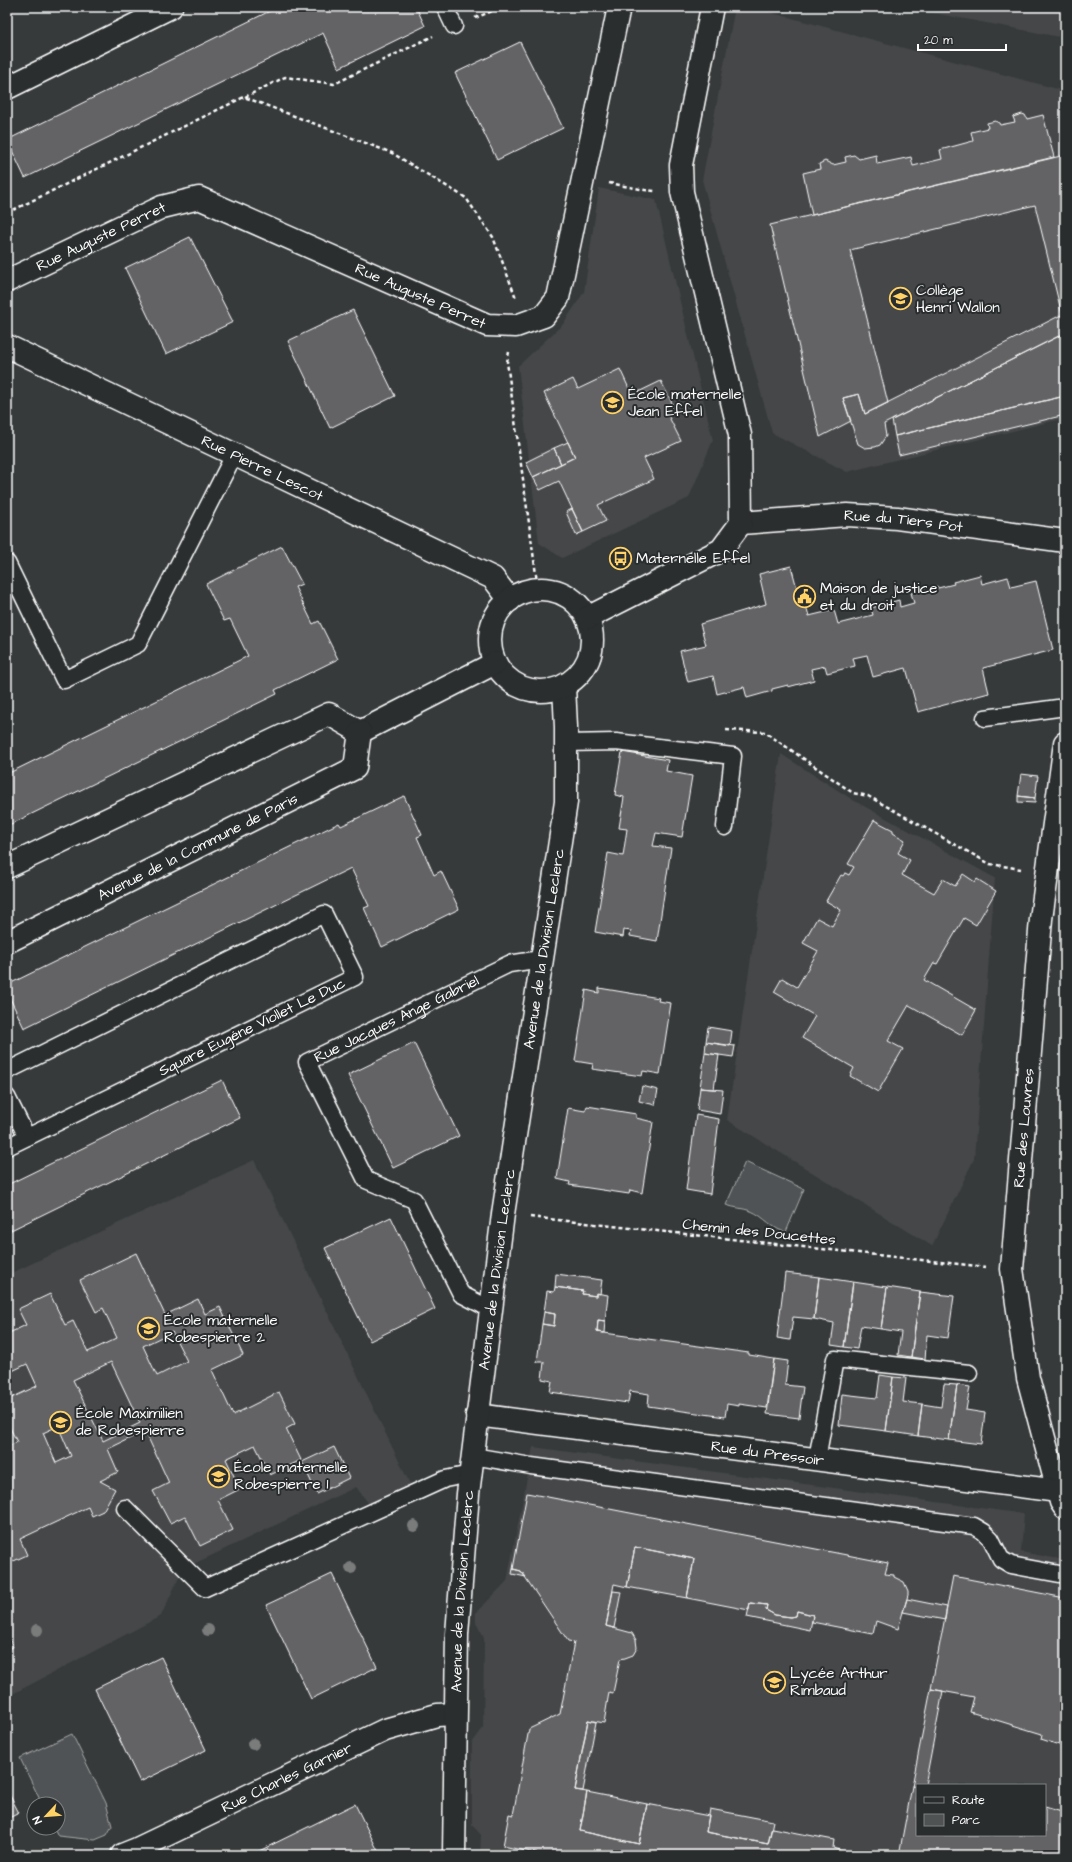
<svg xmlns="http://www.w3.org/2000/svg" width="1072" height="1862" font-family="'Architects Daughter',sans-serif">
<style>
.built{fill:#444748;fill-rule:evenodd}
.green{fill:#505354;stroke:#a8a9aa}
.building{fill:#636465;stroke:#fff;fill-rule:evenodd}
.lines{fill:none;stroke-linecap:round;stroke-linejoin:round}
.lane-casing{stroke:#fff;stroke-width:19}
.street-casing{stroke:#fff;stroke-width:25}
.secondary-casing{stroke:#fff;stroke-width:25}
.path{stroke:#fff;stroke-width:2.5;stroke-dasharray:4 3;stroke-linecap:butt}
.lane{stroke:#2a2d2e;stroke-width:16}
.street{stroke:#2a2d2e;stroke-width:22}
.secondary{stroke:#2a2d2e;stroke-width:22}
.tree{fill:#7a7c7c}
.labels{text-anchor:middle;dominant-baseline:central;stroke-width:4;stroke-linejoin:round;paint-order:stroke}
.street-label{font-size:15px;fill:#fff;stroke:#2a2d2e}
.poi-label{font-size:15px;fill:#fff;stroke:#2a2d2e;text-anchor:start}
</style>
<rect width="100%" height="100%" fill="#373a3b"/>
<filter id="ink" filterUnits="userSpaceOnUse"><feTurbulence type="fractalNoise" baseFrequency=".025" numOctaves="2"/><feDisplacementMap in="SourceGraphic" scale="8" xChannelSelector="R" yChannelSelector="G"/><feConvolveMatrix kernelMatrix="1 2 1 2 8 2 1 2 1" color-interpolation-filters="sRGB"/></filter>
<g filter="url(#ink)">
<path class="built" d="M735,7H750L1065,91V418L847,472L772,433L702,180Z
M902,7H1065V38Z
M599,188L656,200L713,440L689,498L562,558L539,543L518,366L563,324L584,292Z
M781,754L853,800L995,878L974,1159L932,1246L727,1120Z
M254,1160L411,1486L369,1504L356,1487L183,1569L161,1616L7,1697V1275Z
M533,1447L1024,1514L1021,1552L1065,1560V1855H480L481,1835L472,1825V1743L483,1728L484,1637L476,1622V1613L507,1581ZM917,1785H1045V1835H917Z"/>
<path class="green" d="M745,1162L804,1189L786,1232C773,1230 764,1216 751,1211C743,1208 734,1208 726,1205Z
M72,1734L106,1803L112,1826L107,1835L95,1840L58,1836L54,1828H58V1804H42L20,1758Z"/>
<path class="building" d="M278,7H416L425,26L339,68L323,33L25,178L7,140Z
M520,42L563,128L497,160L455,73Z
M1022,114L1025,115L1027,119L1043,115L1054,157L812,215L803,173L820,169L819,164L825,161L833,165L846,162L845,157L854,155L859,159L876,155L877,164L911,157L913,166L942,159L940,150L973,141L971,132L988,128L987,123L995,121L999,123L1000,125L1015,122L1013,117Z
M1065,155V313L1062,315L1035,205L850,250L888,403L865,414L859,394L843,398L851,421L820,437L770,225Z
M190,237L233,322L166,354L125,268Z
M353,310L395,396L330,428L288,341Z
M1065,313V333L884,424L886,436L880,445L875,447L865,448L858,444L843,398L859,394L865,414Z
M1065,333V396L895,436L892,420Z
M620,369L632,395L661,381L674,407L666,411L681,441L644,458L654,479L598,505L606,521L583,532L559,481L540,490L533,477L575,457L544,393L573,379L578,389Z
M1065,396V415L899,455L895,436Z
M568,442L575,457L561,464L554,448Z
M554,448L561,464L533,477L526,462Z
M572,509L583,532L576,535L566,512Z
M282,546L302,584L295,587L313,624L319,621L338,659L275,690L277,694L7,826V774L248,656L230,619L224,621L206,584Z
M791,566L798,592L806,589L808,601L805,602L809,616L834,610L838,624L873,615L871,608L899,600L900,607L914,603L911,593L937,586L938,588L954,584L953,582L980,575L982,584L1008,577L1011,587L1036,581L1053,650L983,668L989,693L918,712L906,668L873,677L867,655L853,658L855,666L827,673L825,666L811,669L814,680L788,687V685L772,689V691L747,698L744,687L717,694L713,676L688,682L680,651L706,645L700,624L766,604L759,574Z
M622,752L668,760L666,771L692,776L682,837L656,833L653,846L671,848L657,941L630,936L631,931L624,930L623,937L595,932L608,853L623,856L627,829L619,828L624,797L615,795Z
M1021,774L1038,776L1035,798L1018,796Z
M404,796L422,835L417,837L434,875L441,871L459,909L382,947L364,908L369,906L351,868L24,1028L7,992V985L339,823L341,826Z
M1018,796L1035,798V803L1018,802Z
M874,820L893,830V833L905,840L898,853L910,860L902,875L934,893L943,879L955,886L963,874L975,882L977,879L996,891L976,925L964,918L937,964L934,963L924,980L976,1010L962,1035L909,1005L888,1041L903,1049L878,1092L850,1076L854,1068L802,1038L815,1016L774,992L782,978L797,987L818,951L803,943L817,918L832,926L841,910L826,901L841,875L843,876L845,873L849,875L854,867L848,864Z
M599,988L659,998L658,1001L671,1003L660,1074L643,1071L642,1076L592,1069L593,1064L575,1061L586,990L599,993Z
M708,1027L732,1031L730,1046L706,1042Z
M706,1042L735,1046L733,1057L705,1053Z
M414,1043L459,1136L393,1168L348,1075Z
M705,1053L719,1055L714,1089L700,1088Z
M222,1080L240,1118L7,1232V1185Z
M642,1086L658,1090L655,1105L639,1101Z
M700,1088L723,1090L720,1114L697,1110Z
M587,1106L636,1114V1118L653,1122L642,1193L630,1190L629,1194L569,1185L570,1182L557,1179L568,1108L585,1111Z
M696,1115L719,1119L710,1194L686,1190Z
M391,1217L435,1309L370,1341L325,1248Z
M136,1253L165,1315L198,1299L205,1314L220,1307L243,1355L212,1370L233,1415L279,1392L295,1424L286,1429L301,1460L270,1475L255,1445L226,1459L240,1489L218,1500L233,1530L200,1546L185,1516L170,1523L153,1491L169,1483L145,1431L108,1449L118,1472L100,1481L115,1489L103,1511L92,1516L88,1507L20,1539L27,1555L7,1564V1447L17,1442L7,1422V1400L37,1386L27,1364L10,1372L7,1365V1334L26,1325L18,1309L50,1294L65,1325L73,1321L88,1352L117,1338L103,1308L96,1312L80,1280ZM172,1332L187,1361L157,1376L143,1346ZM111,1362L140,1423L103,1441L73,1380ZM58,1426L71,1456L56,1463L43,1433Z
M785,1273L819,1277L814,1319L793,1317L790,1340L777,1338Z
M556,1274L602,1280L600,1294L596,1293V1296L582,1294L583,1291L555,1287Z
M819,1277L853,1282L844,1347L831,1345L834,1323L814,1319Z
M853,1282L887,1287L881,1329L861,1326L857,1349L844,1347Z
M555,1287L583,1291L582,1294L596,1296V1293L608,1295L605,1321L598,1320L597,1332L749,1353V1355L774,1359L767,1408L739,1404V1406L727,1404L725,1417L648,1406L649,1394L630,1391L628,1403L550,1392L552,1381L542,1379L544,1362H537L542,1324L554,1326L555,1314L544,1312L547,1291L554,1292Z
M887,1287L920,1292L911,1357L898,1355L901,1332L881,1329Z
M920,1292L954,1296L948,1338L927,1335L925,1359L911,1357Z
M544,1312L555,1314L554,1326L542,1324Z
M598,1320L605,1321L604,1333L597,1332Z
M774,1359L788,1361L785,1385L803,1387L799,1418L767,1414Z
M880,1375L893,1377L886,1431L839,1425L842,1394L877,1398Z
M893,1377L906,1378L903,1402L922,1404L918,1436L886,1431Z
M944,1384L957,1385L949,1440L918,1436L922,1404L941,1407Z
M957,1385L970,1387L966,1410L985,1413L981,1444L949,1440Z
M334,1447L349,1478L317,1494L302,1462Z
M527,1493L888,1563L885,1574L894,1575V1577L904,1582L908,1591V1595L898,1629L876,1621L873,1634L812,1622L813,1615L797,1611L796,1616L791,1617L775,1615L766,1610L767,1605L750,1603L749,1610L687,1598L694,1559L635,1547L627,1587L614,1584L606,1626L632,1633L636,1640L637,1648L633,1655L625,1658L620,1659L613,1693L609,1692L604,1723L588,1720L575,1790L587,1792L580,1831L639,1844L647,1804L709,1816L706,1832L768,1844L772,1828L834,1840L833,1848L855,1855H545L503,1846L509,1814L513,1815L529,1729L560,1714L574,1642L568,1641L521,1571L513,1569Z
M635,1547L694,1559L687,1598L627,1587Z
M513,1569L521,1571L526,1577L512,1574Z
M332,1574L377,1667L311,1699L266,1605Z
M953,1576L1065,1598V1747L1041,1739L1042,1734L970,1712L974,1697L931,1689Z
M613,1591L621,1592L614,1628L606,1626Z
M907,1599L947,1607L945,1620L903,1612Z
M750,1603L767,1605L766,1610L775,1615L791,1617L796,1616L797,1611L813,1615L810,1630L747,1617Z
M7,1634L13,1647L7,1650Z
M161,1657L206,1750L140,1782L95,1689Z
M931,1689L943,1691L925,1785H917V1787L912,1786Z
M588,1720L596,1722L583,1791L575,1790Z
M912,1786L917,1787V1835H1045V1807L1065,1813V1855H899Z
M7,1790L19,1813L7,1819Z
M587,1792L647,1804L639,1844L580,1831Z
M355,1804L379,1853L376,1855H251Z
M710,1809L773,1821L768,1844L706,1832Z"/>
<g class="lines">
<defs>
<g id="lane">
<path d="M445,7L454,26"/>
<path d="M7,563L64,680L138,644L234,455"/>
<path d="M985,718L1065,707"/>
<path d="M566,743L616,742L733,756L725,827"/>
<path d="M7,1071L324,914L355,977L7,1147"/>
<path d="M7,1097L27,1137"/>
<path id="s1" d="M490,1309L461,1294L414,1200L366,1180L307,1062L509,964L541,959"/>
<path d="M473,1456L531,1466L974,1526L984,1532L991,1539L1001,1559L1011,1565L1065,1575"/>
<path d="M817,1459L835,1359L969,1373"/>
<path d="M125,1508L205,1588L445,1479L471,1474"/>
</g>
<g id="street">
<path d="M7,88L171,7"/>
<path id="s2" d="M7,281L162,207L199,198L487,325L516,326L544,316L558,298L619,7"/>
<path id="s3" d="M7,346L493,578L510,600"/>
<path id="s4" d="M741,523L847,515L897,518L1065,541"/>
<path d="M1065,743L1041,919L1012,1269L1028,1378L1061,1502L1065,1508"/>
<path id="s5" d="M477,1415L1058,1491"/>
<path id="s6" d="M122,1855L137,1849L385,1730L437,1715L455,1714"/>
<path id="s7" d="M454,1855L457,1634L468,1494L503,1214L566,802V727L564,686"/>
</g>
<g id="secondary">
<circle cx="541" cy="640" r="51"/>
<path d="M587,618L721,550L741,523L740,435L682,192L681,165L712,7"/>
<path d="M360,732L495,663"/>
<path d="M7,867L329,714L360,732"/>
<path id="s8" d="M7,942L355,768L360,732"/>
</g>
</defs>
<use href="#lane" class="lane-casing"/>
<use href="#street" class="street-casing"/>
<use href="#secondary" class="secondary-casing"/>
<path class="path" d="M475,18L502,7
M245,97L285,77L334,84L433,36
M609,183L645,190L655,191
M7,213L244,97L392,153L466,198L493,237L516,298
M509,352L507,362L538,589
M726,730L765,732L853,793L868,796L990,864L1021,869
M530,1217L986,1267"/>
<use href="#lane" class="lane"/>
<use href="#street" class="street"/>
<use href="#secondary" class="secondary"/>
</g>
<g class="tree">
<circle cx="414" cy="1526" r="6"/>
<circle cx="351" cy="1568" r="6"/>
<circle cx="37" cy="1630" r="6"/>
<circle cx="208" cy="1630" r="6"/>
<circle cx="253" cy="1744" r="6"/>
</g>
</g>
<defs>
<symbol id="school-ring" viewBox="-11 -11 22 22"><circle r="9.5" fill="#2a2d2e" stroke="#ffd166" stroke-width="1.5"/><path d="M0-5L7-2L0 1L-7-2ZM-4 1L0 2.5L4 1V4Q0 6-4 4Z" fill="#ffd166"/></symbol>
<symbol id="bus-ring" viewBox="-11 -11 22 22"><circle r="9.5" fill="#2a2d2e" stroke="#ffd166" stroke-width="1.5"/><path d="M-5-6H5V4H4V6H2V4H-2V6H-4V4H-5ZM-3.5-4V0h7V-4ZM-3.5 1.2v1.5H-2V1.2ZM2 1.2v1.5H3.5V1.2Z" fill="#ffd166"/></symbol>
<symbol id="civic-ring" viewBox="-11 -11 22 22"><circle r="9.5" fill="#2a2d2e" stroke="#ffd166" stroke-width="1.5"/><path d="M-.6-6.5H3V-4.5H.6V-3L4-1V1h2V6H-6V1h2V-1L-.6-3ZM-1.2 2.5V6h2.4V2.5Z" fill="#ffd166"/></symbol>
</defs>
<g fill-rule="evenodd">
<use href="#school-ring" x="888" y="286" width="25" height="25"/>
<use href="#school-ring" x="600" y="390" width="25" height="25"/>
<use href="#bus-ring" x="608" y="546" width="25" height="25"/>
<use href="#civic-ring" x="792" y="584" width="25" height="25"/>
<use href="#school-ring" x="136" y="1316" width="25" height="25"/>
<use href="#school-ring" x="48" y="1410" width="25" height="25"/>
<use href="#school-ring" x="206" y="1464" width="25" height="25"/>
<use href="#school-ring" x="762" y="1670" width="25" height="25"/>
</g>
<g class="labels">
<g class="street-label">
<text stroke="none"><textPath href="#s2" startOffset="104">Rue Auguste Perret</textPath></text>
<text stroke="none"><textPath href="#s2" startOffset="452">Rue Auguste Perret</textPath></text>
<text stroke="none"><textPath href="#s3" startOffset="283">Rue Pierre Lescot</textPath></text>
<text stroke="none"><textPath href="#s4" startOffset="163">Rue du Tiers Pot</textPath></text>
<text stroke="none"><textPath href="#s8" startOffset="213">Avenue de la Commune de Paris</textPath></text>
<text stroke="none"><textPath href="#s7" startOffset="912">Avenue de la Division Leclerc</textPath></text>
<text stroke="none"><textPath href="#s1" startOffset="421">Rue Jacques Ange Gabriel</textPath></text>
<text transform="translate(252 1027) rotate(-26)">Square Eugéne Viollet Le Duc</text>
<text transform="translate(1024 1128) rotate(-85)">Rue des Louvres</text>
<text transform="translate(759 1232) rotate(6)">Chemin des Doucettes</text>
<text stroke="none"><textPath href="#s7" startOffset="588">Avenue de la Division Leclerc</textPath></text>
<text stroke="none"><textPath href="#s5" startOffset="293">Rue du Pressoir</textPath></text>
<text stroke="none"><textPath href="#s7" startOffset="264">Avenue de la Division Leclerc</textPath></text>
<text stroke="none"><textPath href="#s6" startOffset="182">Rue Charles Garnier</textPath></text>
</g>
<g class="poi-label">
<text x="916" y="290">Collège<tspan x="916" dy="17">Henri Wallon</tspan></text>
<text x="628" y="394">École maternelle<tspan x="628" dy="17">Jean Effel</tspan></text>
<text x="636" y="558">Maternelle Effel</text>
<text x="820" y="588">Maison de justice<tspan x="820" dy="17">et du droit</tspan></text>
<text x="164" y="1320">École maternelle<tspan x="164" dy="17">Robespierre 2</tspan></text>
<text x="76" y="1413">École Maximilien<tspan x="76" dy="17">de Robespierre</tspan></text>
<text x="234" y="1467">École maternelle<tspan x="234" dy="17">Robespierre 1</tspan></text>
<text x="790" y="1673">Lycée Arthur<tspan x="790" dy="17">Rimbaud</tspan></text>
</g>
</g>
<rect width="1072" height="1862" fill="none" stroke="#2a2d2e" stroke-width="24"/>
<rect x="12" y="12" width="1048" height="1838" fill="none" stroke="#fff" stroke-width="1.5" filter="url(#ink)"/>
<rect x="916" y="1784" width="130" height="52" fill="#2a2d2e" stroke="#7f8182"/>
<rect x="924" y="1797" width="20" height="6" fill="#2a2d2e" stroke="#7f8182"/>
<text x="952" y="1804" font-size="12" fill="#ffffff">Route</text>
<rect x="924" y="1814" width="20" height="12" fill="#505354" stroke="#7f8182"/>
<text x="952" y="1824" font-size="12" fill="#ffffff">Parc</text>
<g transform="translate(46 1816) rotate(244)"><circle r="19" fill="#2a2d2e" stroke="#7f8182"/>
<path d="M0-3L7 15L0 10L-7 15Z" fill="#ffd166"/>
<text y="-6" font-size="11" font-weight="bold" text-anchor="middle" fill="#ffffff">N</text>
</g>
<path d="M918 44v6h88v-6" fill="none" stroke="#ffffff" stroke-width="2"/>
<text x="924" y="44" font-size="12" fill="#ffffff" stroke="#2a2d2e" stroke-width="3" paint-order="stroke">20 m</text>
</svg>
